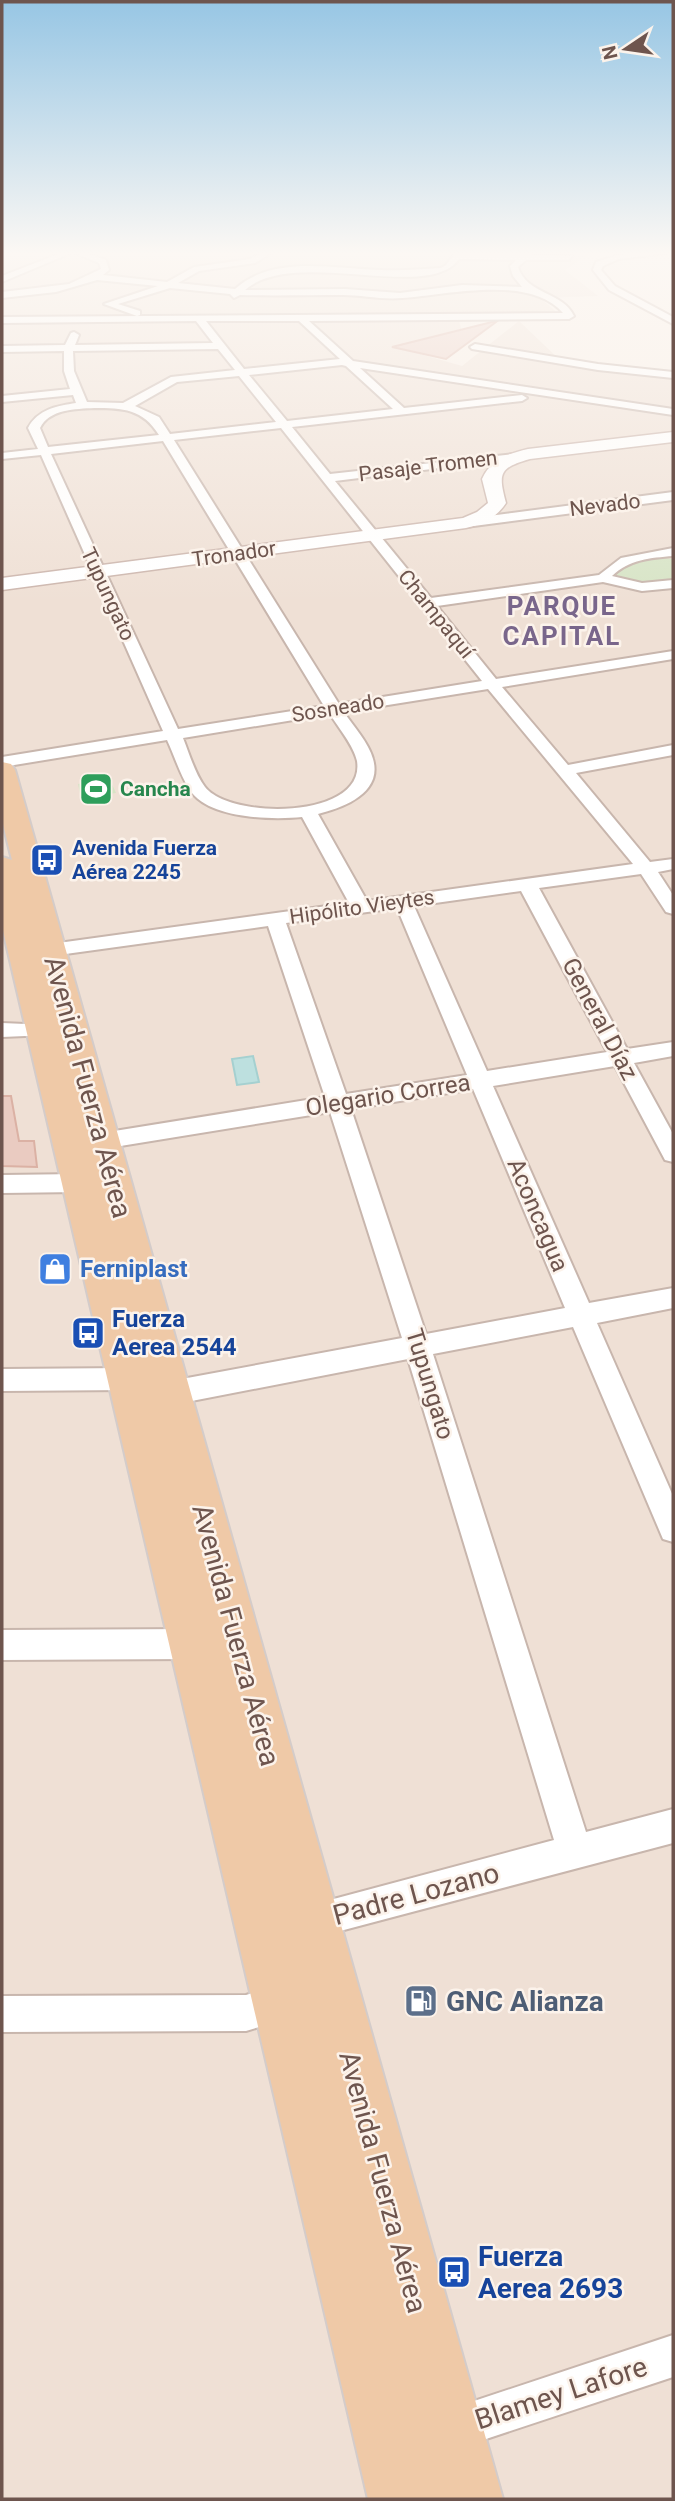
<svg xmlns="http://www.w3.org/2000/svg" width="675" height="2501" font-family="Roboto,sans-serif">
<style>
.residential{fill:#efe0d5}
.green{fill:#d7e4c6}
.water{fill:#bde0df;stroke:#a5d0d0;stroke-width:2}
.building{fill:#eacbc1;stroke:#dbb1a4;stroke-width:2}
.lines{fill:none;stroke-linecap:round;stroke-linejoin:round}
.street-casing{stroke:#c8b6ad;stroke-width:4}
.secondary-casing{stroke:#cdb7ae;stroke-width:3}
.primary-casing{stroke:#d4ccca;stroke-width:4}
.street{fill:#fff;fill-rule:evenodd}
.secondary{fill:#fff;fill-rule:evenodd}
.primary{fill:#efc9a7;fill-rule:evenodd}
.labels{text-anchor:middle;dominant-baseline:central;stroke-width:5;stroke-linejoin:round;paint-order:stroke}
.far-street-label{font-size:21px;fill:#6e554e;stroke:#fcf3eb}
.far-leisure-label{font-size:21px;font-weight:bold;fill:#27864d;stroke:#fcf3eb;text-anchor:start}
.far-transit-label{font-size:21px;font-weight:bold;fill:#164399;stroke:#fcf3eb;text-anchor:start}
.street-label{font-size:24px;fill:#6e554e;stroke:#fcf3eb}
.shop-label{font-size:24px;font-weight:bold;fill:#366cbe;stroke:#fcf3eb;text-anchor:start}
.transit-label{font-size:24px;font-weight:bold;fill:#164399;stroke:#fcf3eb;text-anchor:start}
.far-district-label{font-size:26px;font-weight:bold;letter-spacing:2px;fill:#79668b;stroke:#fcf3eb}
.near-street-label{font-size:28px;fill:#6e554e;stroke:#fcf3eb}
.near-service-label{font-size:28px;font-weight:bold;fill:#4e5e75;stroke:#fcf3eb;text-anchor:start}
.near-transit-label{font-size:28px;font-weight:bold;fill:#164399;stroke:#fcf3eb;text-anchor:start}
</style>
<rect width="100%" height="100%" fill="#f9efe6"/>
<path class="residential" d="M2,253H590L565,270L598,296L540,298L560,315L459,320L461,329L414,341L417,353L462,366L519,321L563,363L673,377V2499H2Z"/>
<path class="green" d="M664,558L673,559V579L644,584L613,576L628,563Z
M109,778L116,793L81,798L78,784Z"/>
<path class="water" d="M253,1056L259,1082L237,1085L232,1059Z"/>
<path class="building" d="M492,322H496L446,359L392,347Z
M2,1096H11L19,1141H34L37,1167L2,1166Z"/>
<g class="lines">
<defs>
<path id="street" d="M61,253H71L2,282V276Z
M75,253H86L106,260L109,270L103,275L167,282L194,267L250,259L262,253H271L255,263L199,271L178,283L235,289C274,254 334,269 381,270C401,271 421,269 441,268L446,265L455,253H533L532,255L572,256L569,260H526L518,267C527,295 562,291 574,316L569,319L309,321L353,361L673,409V415L360,368L404,408L522,395L527,398L522,401L292,427L330,474L532,452L534,454L528,457L335,481L431,598L599,575L621,558L673,548V556C650,558 630,559 612,576L642,583L673,580V588L642,591L603,582L437,606L496,679L673,651V659L502,687L568,765L673,745V755L576,773L650,862L673,859V869L658,872L673,895V914L666,912L641,874L539,888L627,1049L673,1042V1056L634,1063L673,1134V1162L665,1160L615,1066L493,1086L589,1303L673,1288V1308L597,1323L673,1496V1542L663,1539L573,1327L433,1354L586,1832L673,1809V1843L325,1935L323,1942L310,1947L297,1942L292,1929L300,1908L554,1840L408,1359L171,1405L162,1401L158,1393L162,1385L171,1381L402,1338L330,1112L102,1149L94,1147L91,1141L94,1135L102,1133L325,1097L268,926L51,956L44,954L41,950L44,946L51,944L349,903L302,817C273,820 208,819 190,790C180,775 175,757 167,740L2,767V757L163,731L41,455L2,459V453L38,449L28,428C38,409 57,406 76,403L73,395L2,402V396L70,389L64,371V351L2,352V346L65,345L71,333L74,332L79,335L75,345L213,343L196,321L2,323V317L563,313C530,274 447,295 402,298C382,300 362,295 343,295C308,295 274,296 240,295L234,298L230,294L170,288L118,304L140,311V315L137,316L104,304L158,286L97,280L56,292L2,298V292L69,284L101,269L99,263ZM459,259L516,260L510,266L513,276L522,287L462,285L400,293L345,289L245,290C294,246 428,303 459,259ZM206,321H299L340,359L244,369ZM218,349L235,370L171,377L123,403L87,402L74,371L73,351ZM342,365L346,366L393,409L287,421L249,375ZM239,376L276,422L170,434L159,417L135,406L177,382ZM94,408C123,408 143,409 159,435L48,447L40,428C49,409 76,409 94,408ZM281,428L482,681L339,704L174,440ZM163,441L324,706L178,729L51,454ZM488,689L633,864L367,901L318,814C343,808 383,793 373,759C369,743 353,726 344,712ZM330,714C338,727 354,746 357,761C366,819 231,820 205,787C195,774 189,753 183,738ZM521,891L607,1052L487,1071L414,906ZM397,908L467,1075L346,1094L286,923ZM473,1089L565,1308L426,1334L351,1109Z
M639,253H666L619,259L603,266L601,270L615,286L673,317V324L609,290L593,270L596,262L618,255Z
M475,344L598,364L673,372V378L598,370L472,349L470,347Z
M673,492V500L466,527L460,523L466,519Z
M2,1023L49,1025L52,1030L49,1035L2,1037Z
M80,1174L88,1177L92,1183L88,1189L80,1192L2,1193V1175Z
M128,1368L137,1371L141,1379L137,1387L128,1390L2,1391V1369Z
M193,1629L204,1633L208,1644L204,1655L193,1659L2,1660V1630Z
M283,1981L296,1986L301,1999L295,2016L246,2031L2,2032V1996L246,1995L269,1988Z
M673,2335V2377L450,2451L435,2444L428,2429L435,2414Z"/>
<path id="secondary" d="M673,432V442L530,459C499,468 498,473 506,503C496,518 483,524 466,528L2,590V578L463,518L477,512L488,503L482,479C491,459 508,454 528,449Z"/>
<path id="primary" d="M2,762L11,764L15,770L503,2499H368L2,926V857L12,860L2,820Z"/>
</defs>
<use href="#street" class="street-casing"/>
<use href="#secondary" class="secondary-casing"/>
<use href="#primary" class="primary-casing"/>
<use href="#street" class="street"/>
<use href="#secondary" class="secondary"/>
<use href="#primary" class="primary"/>
</g>
<linearGradient id="sky" x2="0" y2="1"><stop stop-color="#97c6e4"/><stop offset="0.42" stop-color="#fcf8f4"/><stop offset="1" stop-color="#fcf8f4" stop-opacity="0"/></linearGradient>
<rect width="675" height="603" fill="url(#sky)"/>
<defs>
<symbol id="stadium-square" viewBox="-11 -11 22 22"><rect x="-9" y="-9" width="18" height="18" rx="4" fill="#2e9e5b" stroke="#fcf3eb"/><path d="M0-5a6.5 5 0 1 0 0 10a6.5 5 0 1 0 0-10ZM-3.5-1.8h7v3.6h-7Z" fill="#fff"/></symbol>
<symbol id="bus-square" viewBox="-11 -11 22 22"><rect x="-9" y="-9" width="18" height="18" rx="4" fill="#1a4fb4" stroke="#fcf3eb"/><path d="M-5-6H5V4H4V6H2V4H-2V6H-4V4H-5ZM-3.5-4V0h7V-4ZM-3.5 1.2v1.5H-2V1.2ZM2 1.2v1.5H3.5V1.2Z" fill="#fff"/></symbol>
<symbol id="shop-square" viewBox="-11 -11 22 22"><rect x="-9" y="-9" width="18" height="18" rx="4" fill="#3f7fe0" stroke="#fcf3eb"/><path d="M-5-2.5h2.3a2.7 3.5 0 0 1 5.4 0H5L5.5 6h-11ZM-1.5-2.5h3a1.5 2.3 0 0 0-3 0Z" fill="#fff"/></symbol>
<symbol id="fuel-square" viewBox="-11 -11 22 22"><rect x="-9" y="-9" width="18" height="18" rx="4" fill="#5c6f8a" stroke="#fcf3eb"/><path d="M-5.5-6h7V0h2V4h1.3V-2.5L3-4.5l.8-.8L6-3V5H2.5V1h-1V6h-7ZM-4.2-4.7v3.2H.2V-4.7Z" fill="#fff"/></symbol>
</defs>
<g fill-rule="evenodd">
<use href="#stadium-square" x="77" y="770" width="38" height="38"/>
<use href="#bus-square" x="28" y="841" width="38" height="38"/>
<use href="#shop-square" x="36" y="1250" width="38" height="38"/>
<use href="#bus-square" x="69" y="1314" width="38" height="38"/>
<use href="#fuel-square" x="402" y="1982" width="38" height="38"/>
<use href="#bus-square" x="435" y="2253" width="38" height="38"/>
</g>
<g class="labels">
<g class="far-street-label">
<text transform="translate(428 466) rotate(-7)">Pasaje Tromen</text>
<text transform="translate(605 505) rotate(-7)">Nevado</text>
<text transform="translate(234 554) rotate(-8)">Tronador</text>
<text transform="translate(108 594) rotate(65)">Tupungato</text>
<text transform="translate(436 614) rotate(51)">Champaquí</text>
<text transform="translate(338 708) rotate(-9)">Sosneado</text>
<text transform="translate(362 907) rotate(-8)">Hipólito Vieytes</text>
</g>
<g class="far-leisure-label">
<text x="120" y="789">Cancha</text>
</g>
<g class="far-transit-label">
<text x="72" y="848">Avenida Fuerza<tspan x="72" dy="24">Aérea 2245</tspan></text>
</g>
<g class="street-label">
<text transform="translate(600 1019) rotate(62)">General Díaz</text>
<text transform="translate(388 1095) rotate(-9)">Olegario Correa</text>
<text transform="translate(538 1215) rotate(67)">Aconcagua</text>
<text transform="translate(430 1384) rotate(73)">Tupungato</text>
</g>
<g class="shop-label">
<text x="80" y="1269">Ferniplast</text>
</g>
<g class="transit-label">
<text x="112" y="1319">Fuerza<tspan x="112" dy="28">Aerea 2544</tspan></text>
</g>
<g class="far-district-label">
<text x="562" y="606">PARQUE<tspan x="562" dy="30">CAPITAL</tspan></text>
</g>
<g class="near-street-label">
<text transform="translate(88 1087) rotate(75)">Avenida Fuerza Aérea</text>
<text transform="translate(236 1635) rotate(75)">Avenida Fuerza Aérea</text>
<text transform="translate(416 1894) rotate(-15)">Padre Lozano</text>
<text transform="translate(383 2182) rotate(75)">Avenida Fuerza Aérea</text>
<text transform="translate(561 2393) rotate(-18)">Blamey Lafore</text>
</g>
<g class="near-service-label">
<text x="446" y="2001">GNC Alianza</text>
</g>
<g class="near-transit-label">
<text x="478" y="2256">Fuerza<tspan x="478" dy="32">Aerea 2693</tspan></text>
</g>
</g>
<rect width="675" height="2501" fill="none" stroke="#6e554e" stroke-width="7"/>
<g transform="translate(626 49) rotate(257)" stroke="#fcf3eb" stroke-width="5" paint-order="stroke">
<path d="M0-5L12 26L0 18L-12 26Z" fill="#6e554e"/>
<text y="-10" font-size="19" font-weight="bold" text-anchor="middle" fill="#6e554e">N</text>
</g>
</svg>
